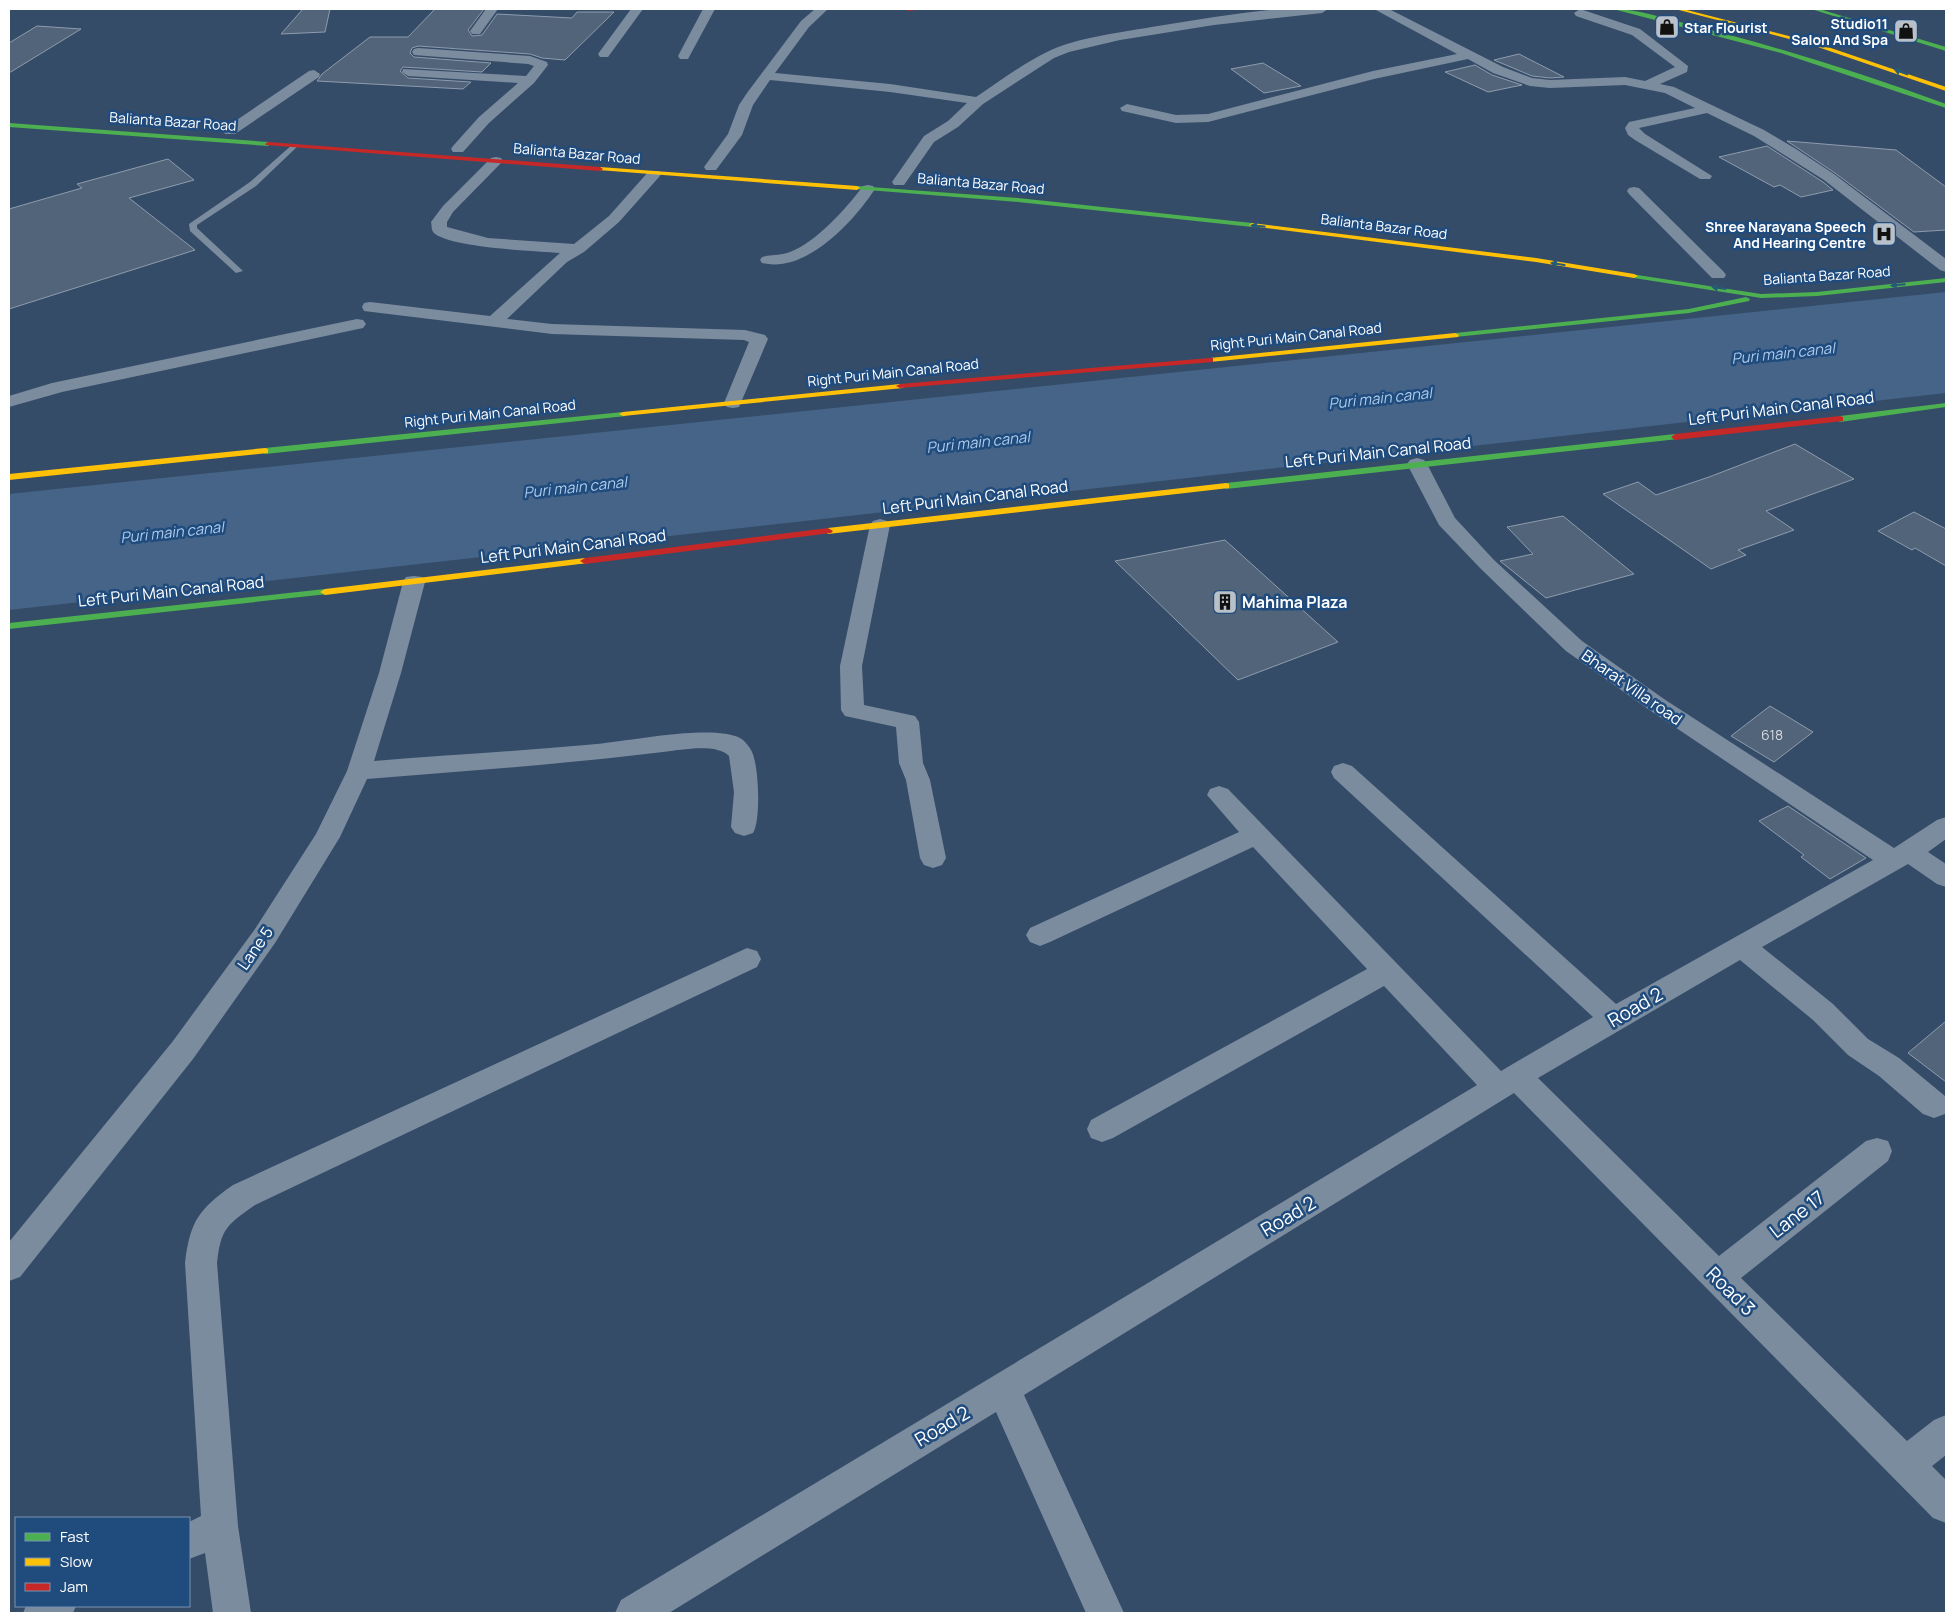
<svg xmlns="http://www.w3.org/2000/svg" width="1955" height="1622" font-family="Manrope,sans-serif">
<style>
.water{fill:#456488}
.building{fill:#51647a;stroke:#8e9cad}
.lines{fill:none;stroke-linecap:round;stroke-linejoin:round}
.lane{fill:#7b8c9f;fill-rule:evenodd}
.street{fill:#7b8c9f;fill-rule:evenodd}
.fast{fill:#4caf50;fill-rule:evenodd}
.slow{fill:#ffc107;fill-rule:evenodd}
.jam{fill:#c62828;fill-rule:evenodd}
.oneway{fill:#275a76}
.labels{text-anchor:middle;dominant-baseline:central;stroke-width:5;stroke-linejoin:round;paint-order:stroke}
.far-poi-label{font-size:14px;font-weight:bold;fill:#fff;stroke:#204b7d;text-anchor:end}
.far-street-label{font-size:14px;fill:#fff;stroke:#204b7d}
.number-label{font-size:14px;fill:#d4d8de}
.far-water-label{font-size:15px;font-style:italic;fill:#afcdee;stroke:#204b7d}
.street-label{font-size:16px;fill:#fff;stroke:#204b7d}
.poi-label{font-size:16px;font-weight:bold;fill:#fff;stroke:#204b7d;text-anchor:start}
.near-street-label{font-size:19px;fill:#fff;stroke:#204b7d}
</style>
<rect width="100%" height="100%" fill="#354c68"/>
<path class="water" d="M1946,292V393L9,610V494Z"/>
<path class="building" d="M303,9H330L325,32L281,34Z
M435,9H484L468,30L472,36L482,35L497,14L572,18L577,12H614L565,60L542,58L530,54L418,46L412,48L410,53L414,57L491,63L482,72L403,67L400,71L408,78L471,82L463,89L317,81L322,74L370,37H408Z
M37,26L81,29L9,73V43Z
M1519,54L1564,77L1550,78L1532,76L1494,60Z
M1263,63L1301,86L1264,93L1231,69Z
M1475,65L1492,75L1522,85L1488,92L1445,72Z
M1787,141L1896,150L1946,187V230L1914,232L1835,173Z
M1767,146L1823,182L1833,190L1801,197L1780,185L1774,187L1719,157Z
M168,159L194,180L129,198L195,250L9,309V209L82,188L77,184Z
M1795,444L1854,479L1766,511L1794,530L1738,550L1746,555L1711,569L1603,494L1638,482L1656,495L1709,477Z
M1914,512L1946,529V566L1915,548L1912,550L1878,531Z
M1563,516L1634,574L1546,598L1500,561L1533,554L1507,527Z
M1225,540L1338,642L1238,680L1115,561Z
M1770,706L1813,732L1774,762L1731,736Z
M1788,806L1866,858L1830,879L1801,857L1804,855L1759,821Z
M1946,1021V1082L1908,1053Z"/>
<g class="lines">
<path class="lane" d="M293,144L299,145L256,186L197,225V228L243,271L236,273L190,231L189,224L250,182Z"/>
<path class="street" d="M486,9H498L480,34H472L470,31Z
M631,9H643L608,57H600L598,54Z
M703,9H715L688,59H680L678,56Z
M815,9H828L809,27L775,73L890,84L976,97C999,82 1022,64 1047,52C1077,37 1124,32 1158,26C1213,18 1272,5 1328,9L1322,13L1214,25L1120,40L1069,52L1054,58L983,104L958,127L934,142L904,185H894L892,182L924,136L948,121L967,103L890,92L770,80L753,105L742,135L716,170H706L704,167L728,134L739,105L747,93L801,21Z
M1374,9H1389L1503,67L1532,78L1550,80L1625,77L1645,81L1675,67L1632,35L1576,16L1574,13L1580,9L1640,29L1688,66L1687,72L1660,84L1674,87L1764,130L1796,149L1834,174L1946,259V272L1940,270L1824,180L1754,136L1707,113L1639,128L1645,134L1712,176L1710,179H1700L1635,140L1628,135L1625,128L1629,122L1695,108L1665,93L1625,85L1550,88L1530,86L1493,73L1468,59L1374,79L1208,122L1176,123L1122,111L1120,108L1127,104L1176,115L1208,114L1373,71L1457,54Z
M418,48L530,56L547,62L548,65L534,83L489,123L463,152H453L451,149L453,146L479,117L518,83L408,76L402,72L403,69L526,76L534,66L528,64L414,55L412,52L414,49Z
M314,70L320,74L319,77L235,134H225L223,131L225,128L309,71Z
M496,157L501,158L503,161L453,212L447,222V227L488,238L574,244L609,216L649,171H659L661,174L659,177L619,222L584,252L567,262L507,319L552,324L745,330L765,335L768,339L739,407L733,408L727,407L724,403L749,342L744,340L552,334L364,311L362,307L364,303L370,302L490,316L560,253C536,251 451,248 434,233C431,230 432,226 431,222L443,206L491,158Z
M868,185L873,186L875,189C854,221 806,274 762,263L760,260L762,257C771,254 781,256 790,252C815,243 847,208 863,186Z
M1634,187L1639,188L1724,272L1726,275L1724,278H1712L1629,194L1627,191L1629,188Z
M357,319L363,320L366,324L363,328L62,392L9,407V396L52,383Z
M1417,458L1424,460L1427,464L1455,518L1494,560L1582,641L1664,699L1894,848L1937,820L1946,817V839L1928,852L1946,864V887L1937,884L1908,864L1762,947L1833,1004L1868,1039L1899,1058L1945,1096L1946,1099L1945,1114L1934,1118L1923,1114L1879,1076L1848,1055L1813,1020L1740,960L1538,1078L1719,1256L1866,1141L1877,1138L1888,1141L1892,1151L1888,1161L1741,1278L1907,1441L1934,1420L1946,1415V1455L1932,1466L1946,1480V1523L1933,1518L1514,1093L1024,1395L1124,1613H1086L996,1412L669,1613H615L621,1600L1477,1085L1384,986L1113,1138L1102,1142L1091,1138L1087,1129L1091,1120L1367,969L1253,847L1050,942L1040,946L1030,942L1026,935L1030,928L1239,832L1207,795L1210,789L1219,786L1228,789L1501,1071L1593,1017L1334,778L1331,772L1334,766L1343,763L1352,766L1616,1004L1873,860L1648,709L1566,651L1480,568L1439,525L1407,464L1410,460Z
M880,519L887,521L890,525L862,666L864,705L915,716L919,722L923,763L930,780L946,858L942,865L933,868L924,865L920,858L906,780L899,763L896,727L845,716L841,710L840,666L870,525L873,521Z
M414,576L422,577L425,582L401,673L374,761C448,755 523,751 597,744C630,741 712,724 740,738C744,740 750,747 752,752C759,767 761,820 753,833L744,836L735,833L731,827L734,792L729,756C717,743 680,750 663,752C565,764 466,771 367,779L340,837L275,943L193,1059L20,1277L9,1281V1242L173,1041L255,929L316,834L347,771L379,673L403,582L406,577Z
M747,948L757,951L761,959L757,967L255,1205C227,1225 221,1228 217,1263L238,1526L251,1613H213L205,1553L189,1559V1522L201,1516L185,1263C190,1221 199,1209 233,1185Z
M26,1606H76L73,1613H23Z"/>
<path class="fast" d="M1613,9C1635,8 1666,19 1688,24C1775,46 1861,73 1946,104V108L1781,53Z
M1811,9H1819L1946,47V51Z
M9,123L268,142L271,144L268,146L9,127Z
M857,186L1018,198L1252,223L1255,225L1252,227L1018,202L855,189L854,188Z
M1631,274L1761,294L1817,292L1946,278V282L1817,296L1761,298L1634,278L1630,276Z
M1746,297L1750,299L1749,301L1689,313L1455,337L1451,335L1455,333L1689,309Z
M1946,403V407L1840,422L1836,419L1840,416Z
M623,412L627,414L626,416L265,454L261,451L265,448Z
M1675,434L1678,435V439L1226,489L1222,486L1226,483Z
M325,589L330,592L328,594L9,629V623Z"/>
<path class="slow" d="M1675,9H1683L1816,43L1946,87V91L1812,45Z
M600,167L857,186L860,188L857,190L598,170V168Z
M1252,223L1536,258L1634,274L1638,276L1634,278L1536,262L1250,226L1249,225Z
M1455,333L1459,335L1458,337L1210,362L1206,360L1210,358Z
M900,384L904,386L903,388L623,416L619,414L623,412Z
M265,448L268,449V453L9,480V474Z
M1226,483L1229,484V488L828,534L823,531L828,528Z
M585,558L588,559V563L325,595L320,592L325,589Z"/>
<path class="jam" d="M906,9H924L908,11Z
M268,142L600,167L603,169L600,171L266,145L265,144Z
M1210,358H1213V362L900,388L896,386L900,384Z
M1840,416L1843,417V421L1675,440L1671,437L1675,434Z
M828,528L833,531L831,533L585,564L580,561L585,558Z"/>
</g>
<defs><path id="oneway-solid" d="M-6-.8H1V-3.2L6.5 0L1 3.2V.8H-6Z" transform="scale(1.25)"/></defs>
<g class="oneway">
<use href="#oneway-solid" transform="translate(1901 72) rotate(-159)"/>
<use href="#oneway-solid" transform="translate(1258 226) rotate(-174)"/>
<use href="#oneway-solid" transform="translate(1558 264) rotate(-171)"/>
<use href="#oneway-solid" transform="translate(1898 285) rotate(175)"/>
<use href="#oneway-solid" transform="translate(1719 288) rotate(-172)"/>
</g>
<defs>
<symbol id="shop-square" viewBox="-11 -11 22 22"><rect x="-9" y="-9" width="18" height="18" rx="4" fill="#b8c0ca" stroke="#204b7d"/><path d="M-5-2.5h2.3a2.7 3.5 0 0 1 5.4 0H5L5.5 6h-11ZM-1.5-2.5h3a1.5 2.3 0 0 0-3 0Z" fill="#111"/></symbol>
<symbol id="hospital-square" viewBox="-11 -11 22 22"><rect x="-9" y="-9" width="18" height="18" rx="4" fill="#b8c0ca" stroke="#204b7d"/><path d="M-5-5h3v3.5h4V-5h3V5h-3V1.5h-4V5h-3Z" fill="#111"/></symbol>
<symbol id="building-square" viewBox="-11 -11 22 22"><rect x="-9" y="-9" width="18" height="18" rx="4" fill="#b8c0ca" stroke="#204b7d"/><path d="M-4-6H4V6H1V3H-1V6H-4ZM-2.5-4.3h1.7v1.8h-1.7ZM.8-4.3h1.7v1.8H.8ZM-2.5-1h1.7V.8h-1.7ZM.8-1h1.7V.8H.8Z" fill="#111"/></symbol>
</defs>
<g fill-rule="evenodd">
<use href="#shop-square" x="1653" y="13" width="28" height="28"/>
<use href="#shop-square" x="1892" y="17" width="28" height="28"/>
<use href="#hospital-square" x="1870" y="220" width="28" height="28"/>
<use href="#building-square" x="1211" y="588" width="28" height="28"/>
</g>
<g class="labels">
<g class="far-poi-label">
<text x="1888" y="23">Studio11<tspan x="1888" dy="16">Salon And Spa</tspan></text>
<text x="1684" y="27" text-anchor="start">Star Flourist</text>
<text x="1866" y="226">Shree Narayana Speech<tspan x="1866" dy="16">And Hearing Centre</tspan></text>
</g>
<g class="far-street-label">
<text transform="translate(173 121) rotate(4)">Balianta Bazar Road</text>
<text transform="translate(577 153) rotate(5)">Balianta Bazar Road</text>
<text transform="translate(981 183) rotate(5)">Balianta Bazar Road</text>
<text transform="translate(1384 226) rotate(7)">Balianta Bazar Road</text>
<text transform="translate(1827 275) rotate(-4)">Balianta Bazar Road</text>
<text transform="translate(1296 336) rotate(-6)">Right Puri Main Canal Road</text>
<text transform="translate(893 372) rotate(-6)">Right Puri Main Canal Road</text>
<text transform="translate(490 413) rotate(-6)">Right Puri Main Canal Road</text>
</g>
<g class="number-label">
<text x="1772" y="734">618</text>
</g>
<g class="far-water-label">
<text transform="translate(1783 353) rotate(-6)">Puri main canal</text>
<text transform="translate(1380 398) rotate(-6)">Puri main canal</text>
<text transform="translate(978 442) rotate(-6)">Puri main canal</text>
<text transform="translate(575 487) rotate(-6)">Puri main canal</text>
<text transform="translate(172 532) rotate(-6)">Puri main canal</text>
</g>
<g class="street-label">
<text transform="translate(1781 408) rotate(-7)">Left Puri Main Canal Road</text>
<text transform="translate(1378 452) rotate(-6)">Left Puri Main Canal Road</text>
<text transform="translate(975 497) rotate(-7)">Left Puri Main Canal Road</text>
<text transform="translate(573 546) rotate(-7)">Left Puri Main Canal Road</text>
<text transform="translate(171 591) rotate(-6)">Left Puri Main Canal Road</text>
<text transform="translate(1632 687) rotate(35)">Bharat Villa road</text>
<text transform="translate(255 948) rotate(-55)">Lane 5</text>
</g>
<g class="poi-label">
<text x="1242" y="602">Mahima Plaza</text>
</g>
<g class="near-street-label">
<text transform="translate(1635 1007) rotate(-30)">Road 2</text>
<text transform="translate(1797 1214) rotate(-38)">Lane 17</text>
<text transform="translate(1288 1216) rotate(-31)">Road 2</text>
<text transform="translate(1731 1291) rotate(45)">Road 3</text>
<text transform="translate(942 1426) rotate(-31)">Road 2</text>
</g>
</g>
<rect width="1955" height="1622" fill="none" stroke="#ffffff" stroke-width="20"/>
<rect x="15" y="1517" width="175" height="90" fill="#204b7d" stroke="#7993b1"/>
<rect x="25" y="1533" width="25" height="8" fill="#4caf50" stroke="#7993b1"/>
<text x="60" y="1542" font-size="15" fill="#ffffff">Fast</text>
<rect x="25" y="1558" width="25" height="8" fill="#ffc107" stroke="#7993b1"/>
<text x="60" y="1567" font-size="15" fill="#ffffff">Slow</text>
<rect x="25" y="1583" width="25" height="8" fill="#c62828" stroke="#7993b1"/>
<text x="60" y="1592" font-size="15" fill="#ffffff">Jam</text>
</svg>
